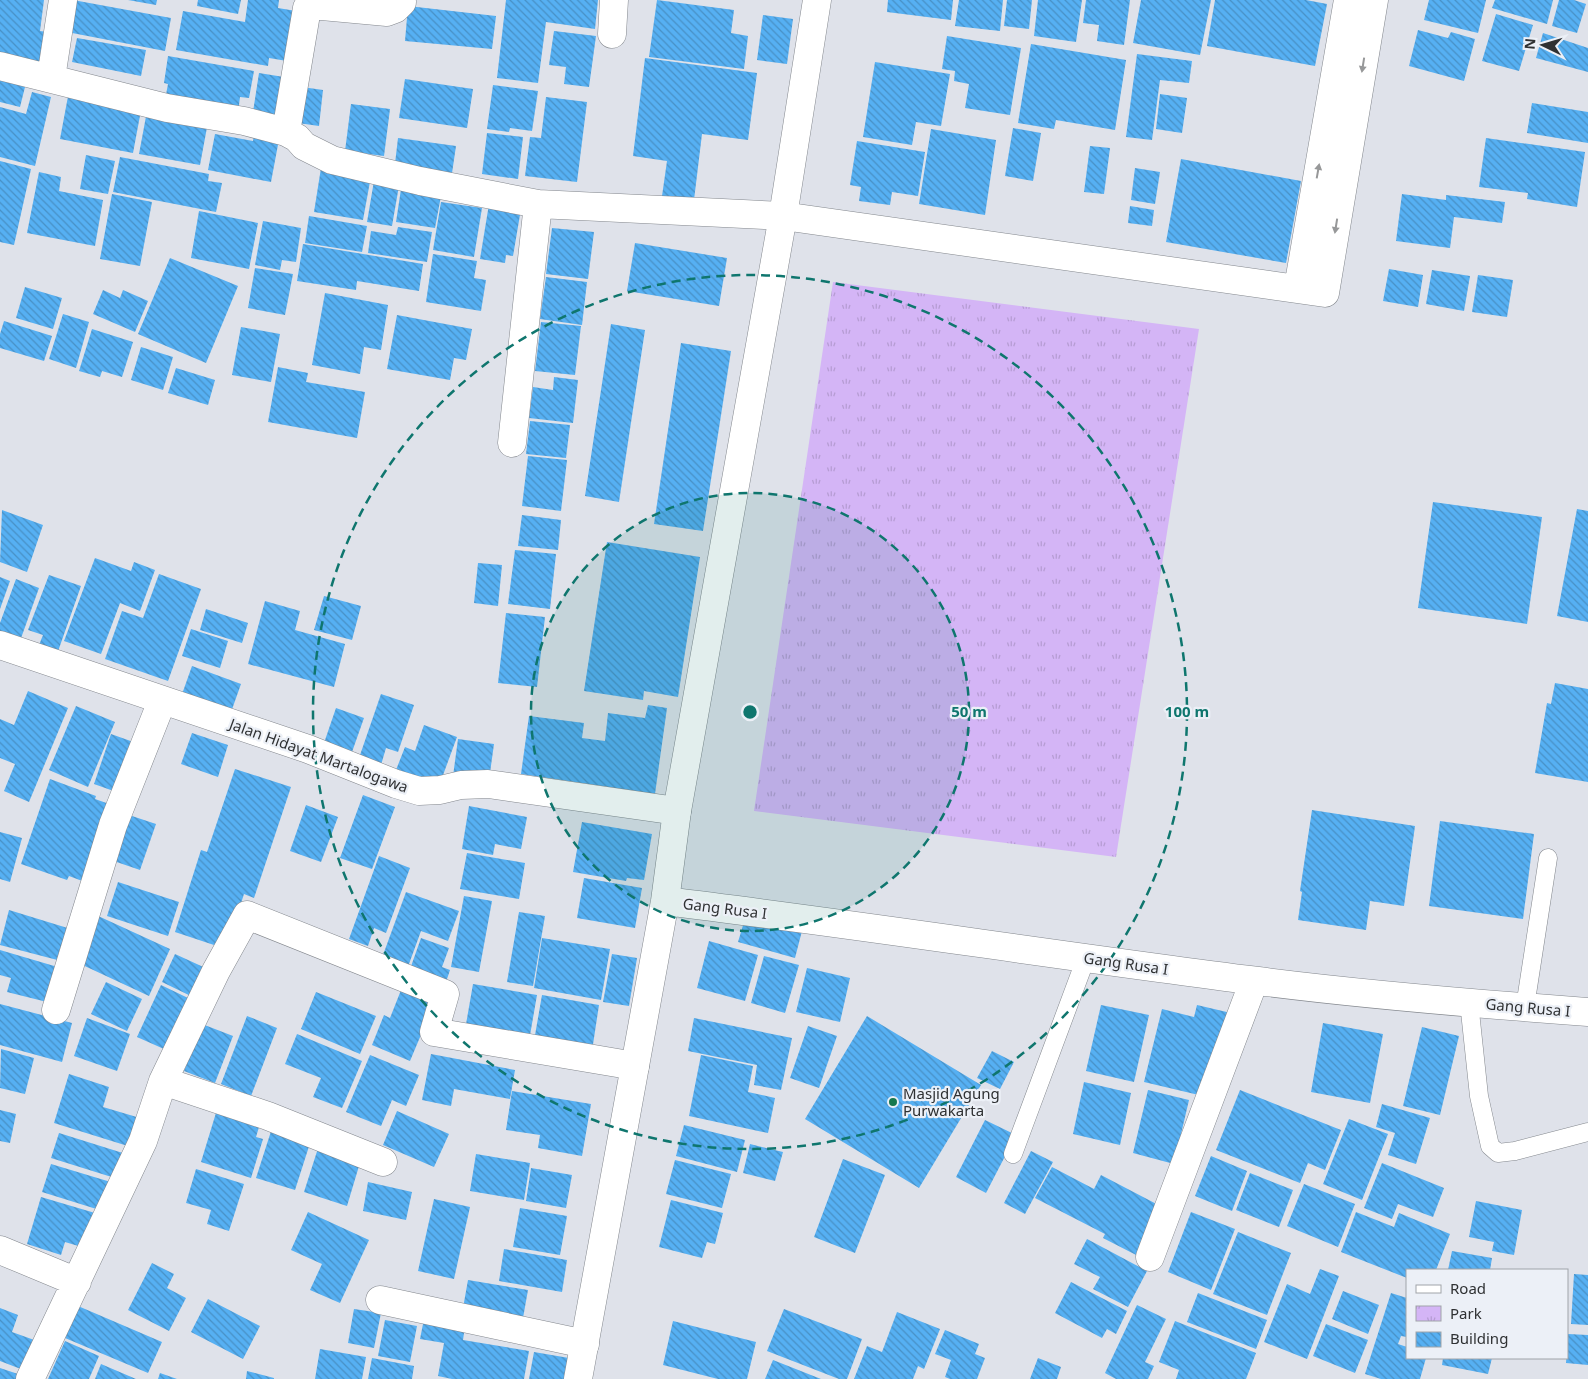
<svg xmlns="http://www.w3.org/2000/svg" width="1588" height="1379" font-family="'Noto Sans',sans-serif">
<style>
.park{fill:url(#park-tufts)}
.building{fill:url(#building-back-hatch)}
.lines{fill:none;stroke-linecap:round;stroke-linejoin:round}
.service-casing{stroke:#83878d;stroke-width:19}
.minor-casing{stroke:#83878d;stroke-width:29}
.tertiary-casing{stroke:#83878d;stroke-width:29}
.service{stroke:#fff;stroke-width:18}
.minor{stroke:#fff;stroke-width:28}
.tertiary{stroke:#fff;stroke-width:28}
.oneway{fill:#979899}
.ring{fill:none;stroke:#0f766e;stroke-width:2.5;stroke-dasharray:9 6}
.poi-dot{fill:#16784f;stroke:#ecf0f7;stroke-width:2}
.labels{text-anchor:middle;dominant-baseline:central;stroke-width:4.5;stroke-linejoin:round;paint-order:stroke}
.street-label{font-size:15px;fill:#2f3133;stroke:#ecf0f7}
.poi-label{font-size:15px;fill:#2f3133;stroke:#ecf0f7;text-anchor:start}
.centre{fill:#0f766e;stroke:#ecf0f7;stroke-width:2.5}
.ring-label{font-size:15px;text-anchor:middle;font-weight:bold;fill:#0f766e;stroke:#ecf0f7;stroke-width:4.5;stroke-linejoin:round;paint-order:stroke}
</style>
<defs>
<pattern id="park-tufts" width="24" height="20" patternUnits="userSpaceOnUse" patternTransform="scale(1.25)"><rect width="24" height="20" fill="#d4b5f6"/><path d="M3 7l-1-3M5 7V3M7 7l1-3M15 17l-1-3M17 17v-4M19 17l1-3" fill="none" stroke="#b69cd3"/></pattern>
<pattern id="building-back-hatch" width="6" height="6" patternUnits="userSpaceOnUse" patternTransform="scale(1.25)"><rect width="6" height="6" fill="#56b0f3"/><path d="M-1 5l2 2M0 0l6 6M5-1l2 2" fill="none" stroke="#4890c5"/></pattern>
</defs>
<rect width="100%" height="100%" fill="#dfe2ea"/>
<path class="park" d="M833,282L1199,329L1116,857L754,811Z"/>
<path class="building" d="M0,0H44L40,31L47,32L43,66L0,61Z
M73,0L171,18L165,51L67,32Z
M128,0H157L156,5Z
M198,0H241L238,14L197,6Z
M248,0H279L278,8L296,11L287,61L269,58L268,66L176,50L183,11L245,22Z
M506,0H598L595,29L546,22L538,83L497,78Z
M657,0L734,10L731,33L748,36L744,69L649,57Z
M888,0H953L951,20L887,12Z
M959,0H1003L1000,31L955,26Z
M1007,0H1032L1029,29L1004,26Z
M1038,0H1082L1076,42L1034,36Z
M1086,0H1130L1124,45L1097,41L1099,25L1083,23Z
M1141,0H1211L1200,55L1133,43Z
M1215,0H1306L1327,4L1315,66L1207,46Z
M1429,0H1486L1478,33L1424,20Z
M1495,0H1553L1547,24L1492,8Z
M1559,0H1574L1586,4L1577,33L1552,26Z
M408,6L496,16L492,49L405,41Z
M1496,14L1533,25L1519,71L1482,61Z
M763,15L793,19L787,64L757,60Z
M1418,30L1448,38L1451,32L1475,39L1464,81L1409,66Z
M554,31L596,36L589,87L564,84L566,67L549,65Z
M1543,33L1588,48V72L1536,58Z
M947,36L1021,48L1010,115L965,108L969,84L954,81L955,71L942,69Z
M77,38L146,50L141,76L72,62Z
M1031,44L1126,60L1115,130L1056,120L1054,129L1018,123Z
M1137,54L1192,61L1189,83L1160,80L1152,140L1126,137Z
M168,56L254,71L249,98L240,97L238,113L165,100L168,84L164,83Z
M645,58L757,73L748,140L702,134L694,200L662,196L667,161L633,156Z
M875,62L950,74L941,126L916,122L912,145L863,137Z
M0,68L28,75L20,107L0,102Z
M259,73L290,78L284,116L253,112Z
M405,79L473,89L467,128L399,118Z
M493,85L538,91L532,131L510,128L509,132L487,129Z
M295,86L323,90L319,126L291,122Z
M69,91L142,105L133,153L60,139Z
M32,92L51,97L35,166L0,157V107L26,114Z
M1160,94L1187,98L1182,133L1156,129Z
M546,97L587,102L577,182L525,176L530,137L541,138Z
M1532,103L1588,112V143L1527,133Z
M351,104L390,109L384,156L345,151Z
M147,111L208,122L200,165L139,154Z
M1013,128L1041,133L1033,181L1005,176Z
M255,129L280,134L271,182L208,170L215,134L253,141Z
M931,129L996,140L985,215L919,204Z
M487,133L523,137L518,179L482,174Z
M398,138L456,146L451,180L394,172Z
M1486,138L1585,152L1577,207L1527,199L1528,193L1479,187Z
M857,141L925,152L918,196L892,192L890,205L859,201L861,187L850,185Z
M1090,146L1110,148L1104,194L1084,192Z
M86,155L115,161L108,194L80,189Z
M120,157L209,174L208,181L222,183L216,212L113,192Z
M1181,159L1301,181L1286,263L1166,242Z
M0,161L31,169L14,245L0,242Z
M321,168L371,176L363,220L314,212Z
M1135,168L1160,172L1155,204L1131,200Z
M39,172L61,177L59,191L103,200L95,246L27,233Z
M375,175L400,180L392,226L367,222Z
M401,189L441,196L435,228L396,222Z
M112,194L152,202L140,266L100,259Z
M1402,194L1446,200V195L1505,202L1502,223L1454,217L1450,248L1396,241Z
M441,202L482,208L474,257L433,250Z
M489,204L521,209L513,256L506,255L505,263L480,259Z
M1130,206L1154,210L1152,226L1128,223Z
M199,211L258,223L249,269L191,258Z
M309,216L367,226L362,252L305,243Z
M263,221L301,228L296,262L282,260L280,270L255,265Z
M398,227L432,232L427,262L368,253L371,231L396,235Z
M552,228L594,232L588,279L546,274Z
M635,243L727,258L719,306L627,291Z
M303,244L423,264L419,291L357,281L356,290L297,281Z
M433,254L477,261L474,278L486,280L481,311L426,302Z
M170,258L238,286L206,363L138,334Z
M255,268L293,274L285,315L248,308Z
M1389,269L1423,275L1418,307L1383,301Z
M1432,270L1470,276L1464,311L1426,304Z
M1478,275L1513,280L1507,317L1472,312Z
M546,277L587,282L582,325L540,319Z
M25,287L62,298L53,329L16,318Z
M103,290L120,298L123,290L148,301L135,332L93,314Z
M325,293L388,305L381,350L364,347L360,374L312,365Z
M63,314L89,322L76,368L49,359Z
M397,315L472,329L466,360L454,358L450,380L387,369Z
M4,321L52,336L44,361L0,348V334Z
M541,322L581,326L575,375L535,371Z
M611,324L645,330L619,502L585,496Z
M241,327L280,334L271,382L232,375Z
M92,329L133,342L122,377L102,371L100,377L79,371Z
M681,343L731,351L703,531L654,524Z
M141,347L173,357L163,390L131,380Z
M278,367L308,373L306,382L365,392L357,438L268,422Z
M176,368L215,380L208,405L168,393Z
M554,377L578,380L573,423L529,418L533,387L553,390Z
M530,421L570,425L566,458L526,454Z
M528,456L567,460L561,511L522,506Z
M1433,502L1542,517L1527,624L1418,608Z
M1577,509L1588,511V622L1557,616Z
M2,510L43,525L27,572L0,562Z
M522,515L561,520L558,550L518,546Z
M607,542L700,557L678,697L644,691L643,700L584,691Z
M515,550L556,554L550,609L508,604Z
M95,558L131,571L134,562L155,570L140,611L120,603L101,654L64,641Z
M478,563L502,565L498,606L474,603Z
M159,574L201,589L168,681L105,659L122,611L143,618Z
M49,575L81,586L56,657L37,650L43,635L28,630Z
M0,577L10,581L0,609Z
M16,579L39,588L20,641L0,634V623Z
M324,596L361,606L352,640L314,630Z
M265,601L300,611L295,630L345,644L334,687L248,664Z
M206,609L248,623L242,643L200,630Z
M506,613L545,617L537,687L498,683Z
M191,629L228,641L220,668L182,656Z
M192,666L241,684L230,715L181,697Z
M1555,683L1588,689V782L1535,773L1547,703L1551,704Z
M28,691L68,708L29,802L4,791L15,764L0,758V719L14,725Z
M381,694L414,705L398,752L386,748L381,765L359,758Z
M648,705L667,708L655,794L521,774L529,716L584,723L582,738L605,741L608,713L645,718Z
M76,706L115,722L88,787L49,770Z
M336,708L364,718L352,752L324,743Z
M424,725L457,737L439,786L396,770L405,747L415,751Z
M192,733L228,745L218,777L181,764Z
M111,734L139,744L122,794L94,784Z
M458,739L494,744L489,780L453,776Z
M235,769L291,787L254,898L244,894L226,949L175,932L201,850L207,852Z
M50,779L96,796L95,799L112,805L85,882L69,876L67,880L21,864Z
M363,795L395,807L372,869L340,858Z
M306,805L338,817L321,862L290,851Z
M469,806L527,817L521,849L495,844L493,855L462,849Z
M1312,810L1415,826L1404,906L1370,901L1366,930L1298,920L1302,892L1300,891Z
M120,812L156,824L140,870L105,858Z
M1440,821L1534,834L1523,919L1429,906Z
M582,822L652,834L644,880L627,878L626,881L573,872Z
M0,832L22,838L10,882L0,879Z
M467,853L525,863L519,899L460,889Z
M379,856L410,868L386,933L374,928L368,946L349,939Z
M584,878L642,888L635,928L577,918Z
M118,882L179,902L168,936L107,916Z
M406,892L459,911L448,941L421,931L405,975L379,966Z
M464,896L492,901L479,972L451,967Z
M9,910L74,930L65,962L0,945Z
M519,912L545,916L533,986L507,982Z
M747,912L803,927L795,958L738,942Z
M96,915L170,949L149,996L74,961Z
M421,938L449,948L442,967L450,970L445,985L409,972Z
M542,938L610,949L601,1000L534,988Z
M709,941L758,955L745,1001L697,988Z
M0,950L61,968L51,1003L7,992L11,978L0,975Z
M175,954L212,971L199,1000L162,982Z
M612,954L637,958L629,1006L603,1002Z
M764,956L799,965L785,1013L751,1003Z
M807,968L850,978L840,1022L796,1012Z
M106,982L142,999L127,1031L91,1014Z
M473,984L537,995L529,1041L465,1030Z
M161,985L188,998L181,1011L191,1015L173,1053L137,1037Z
M403,985L436,999L410,1061L372,1045L384,1015L390,1018Z
M316,992L376,1016L360,1054L301,1029Z
M542,995L599,1005L592,1051L534,1041Z
M0,1004L72,1023L62,1062L0,1045Z
M1101,1005L1149,1015L1134,1082L1086,1071Z
M1197,1005L1231,1013L1203,1096L1144,1082L1162,1009L1194,1017Z
M247,1016L277,1028L251,1096L221,1084Z
M867,1016L981,1085L919,1188L805,1119Z
M87,1018L130,1034L117,1071L74,1056Z
M694,1018L792,1038L781,1090L754,1085L757,1065L688,1051Z
M1323,1023L1383,1034L1370,1103L1311,1092Z
M202,1024L233,1036L215,1083L184,1071Z
M808,1026L837,1036L819,1088L790,1078Z
M1422,1027L1459,1036L1440,1115L1403,1106Z
M297,1034L362,1061L342,1108L313,1097L321,1078L285,1064Z
M1,1049L34,1058L25,1094L0,1088Z
M992,1051L1014,1062L1000,1089L977,1078Z
M431,1054L515,1070L510,1099L454,1089L451,1106L422,1100Z
M370,1055L419,1075L406,1106L392,1100L381,1126L346,1112Z
M701,1055L753,1066L748,1092L775,1098L768,1133L689,1116Z
M69,1074L109,1087L103,1107L140,1118L131,1147L54,1123Z
M1084,1082L1131,1093L1120,1145L1073,1134Z
M1148,1090L1189,1100L1174,1164L1133,1153Z
M1240,1090L1341,1130L1325,1170L1308,1163L1300,1183L1216,1150Z
M512,1091L591,1104L582,1156L538,1148L540,1135L506,1130Z
M219,1103L262,1117L256,1137L263,1139L251,1178L201,1162Z
M1382,1104L1430,1118L1416,1164L1388,1155L1395,1133L1376,1127Z
M0,1110L16,1114L10,1143L0,1141Z
M397,1111L449,1134L434,1167L383,1145Z
M1349,1119L1388,1134L1362,1200L1323,1184Z
M985,1120L1016,1135L986,1193L956,1177Z
M273,1125L312,1137L295,1190L256,1178Z
M684,1125L745,1140L737,1172L676,1156Z
M59,1133L126,1154L118,1179L51,1158Z
M320,1142L362,1156L347,1206L304,1192Z
M750,1144L783,1152L775,1181L743,1173Z
M1031,1151L1053,1162L1025,1214L1004,1203Z
M476,1154L530,1163L524,1200L470,1191Z
M1211,1156L1247,1171L1232,1211L1195,1196Z
M843,1159L885,1175L855,1253L814,1237Z
M675,1160L731,1174L722,1208L666,1194Z
M1382,1163L1444,1188L1433,1217L1398,1204L1392,1219L1364,1208Z
M51,1164L114,1183L106,1212L42,1192Z
M1052,1167L1094,1189L1101,1175L1166,1209L1140,1257L1103,1238L1105,1234L1035,1198Z
M531,1168L572,1175L566,1208L526,1201Z
M196,1169L244,1184L229,1231L207,1224L211,1210L186,1203Z
M1250,1173L1293,1190L1279,1227L1236,1210Z
M368,1182L412,1192L406,1220L363,1211Z
M1304,1184L1355,1204L1338,1247L1287,1226Z
M41,1197L95,1213L85,1248L65,1242L61,1255L27,1244Z
M434,1199L470,1207L454,1279L418,1271Z
M671,1200L723,1213L715,1244L707,1242L702,1258L659,1247Z
M1476,1201L1522,1210L1514,1255L1492,1251L1494,1242L1469,1237Z
M520,1208L567,1216L560,1255L513,1247Z
M308,1212L369,1240L340,1303L310,1290L322,1264L291,1250Z
M1191,1212L1235,1229L1211,1290L1168,1272Z
M1356,1212L1394,1227L1399,1213L1450,1234L1436,1270H1407V1278L1341,1252Z
M1238,1232L1291,1253L1267,1315L1213,1294Z
M1087,1239L1147,1271L1128,1307L1093,1289L1100,1277L1074,1264Z
M504,1249L567,1260L562,1292L499,1281Z
M1452,1251L1492,1258L1490,1270H1448Z
M152,1263L174,1274L167,1288L186,1298L169,1331L128,1310Z
M1320,1269L1339,1276L1307,1359L1264,1342L1287,1284L1310,1294Z
M1574,1274L1588,1275V1325L1571,1324Z
M468,1280L528,1290L523,1318L463,1308Z
M1071,1282L1127,1311L1116,1334L1107,1329L1102,1338L1055,1313Z
M1343,1291L1379,1305L1368,1334L1332,1319Z
M1198,1293L1267,1320L1256,1349L1187,1322Z
M1391,1293L1407,1298V1337L1401,1336L1398,1344L1407,1347V1358H1426L1420,1379H1381L1365,1374Z
M208,1299L260,1326L243,1359L191,1332Z
M1137,1305L1166,1319L1145,1362L1154,1366L1148,1379H1116L1105,1373Z
M78,1306L162,1342L148,1373L65,1338Z
M0,1308L18,1315L12,1332L37,1341L26,1371L0,1361Z
M354,1309L381,1313L374,1348L348,1343Z
M784,1309L862,1339L847,1379H839L767,1351Z
M897,1312L940,1329L924,1369L918,1366L913,1379H854L867,1346L882,1352Z
M424,1319L465,1326L463,1340L529,1351L524,1379H452L438,1376L444,1343L420,1339Z
M385,1320L417,1326L410,1362L378,1356Z
M673,1321L756,1342L747,1379H718L663,1365Z
M1175,1321L1256,1353L1246,1379H1176L1179,1370L1159,1362Z
M1326,1324L1368,1340L1355,1373L1313,1356Z
M945,1330L979,1344L975,1354L985,1358L977,1379H950L945,1377L951,1360L935,1354Z
M1568,1334L1588,1335V1365L1566,1363Z
M65,1341L99,1356L89,1379H48Z
M320,1349L366,1357L362,1379H315Z
M534,1352L569,1358L565,1379H529Z
M372,1358L414,1366L412,1379H368Z
M1038,1358L1061,1367L1057,1379H1030Z
M1443,1358H1492L1488,1374L1442,1365Z
M773,1360L821,1379H765Z
M101,1364L136,1379H95Z
M0,1368L21,1375L20,1379H0Z
M247,1371L274,1378V1379H246Z
M160,1373L177,1379H158Z"/>
<g class="lines">
<defs>
<path id="service" d="M1469,1002L1479,1096L1490,1146L1498,1153L1515,1151L1588,1132
M1525,1007L1548,858
M1013,1154L1086,958"/>
<path id="minor" d="M612,34L614,0
M0,66L167,108L244,121L286,132L297,138L304,146L332,160L420,181L538,204L783,216
M51,78L63,0
M286,132L307,8L311,5L387,12L395,9L402,2
M512,443L538,204
M0,645L308,749L396,784L419,791L440,790L461,785L488,784L677,811
M56,1010L113,825L162,701
M163,1081L268,1116L383,1162
M0,1250L77,1282
M1150,1257L1254,981
M380,1300L585,1344
M30,1379L143,1141L163,1081L216,971L247,915L445,994L434,1032L635,1066"/>
<path id="tertiary" d="M783,216L1325,293L1374,0
M1298,288L1348,0
M665,901C863,925 1060,956 1258,981C1367,995 1478,1004 1588,1012
M578,1379L665,901L677,811L783,216L817,0"/>
</defs>
<use href="#service" class="service-casing"/>
<use href="#minor" class="minor-casing"/>
<use href="#tertiary" class="tertiary-casing"/>
<use href="#service" class="service"/>
<use href="#minor" class="minor"/>
<use href="#tertiary" class="tertiary"/>
</g>
<defs><path id="oneway-solid" d="M-6-.8H1V-3.2L6.5 0L1 3.2V.8H-6Z" transform="scale(1.25)"/></defs>
<g class="oneway">
<use href="#oneway-solid" transform="translate(1363 65) rotate(99)"/>
<use href="#oneway-solid" transform="translate(1318 171) rotate(-80)"/>
<use href="#oneway-solid" transform="translate(1336 226) rotate(99)"/>
</g>
<circle cx="750" cy="712" r="219" fill="#0f766e" fill-opacity=".12"/>
<g class="ring">
<circle cx="750" cy="712" r="219"/>
<circle cx="750" cy="712" r="437"/>
</g>
<circle class="poi-dot" cx="893" cy="1102" r="5"/>
<g class="labels">
<g class="street-label">
<text transform="translate(319 755) rotate(20)">Jalan Hidayat Martalogawa</text>
<text transform="translate(725 908) rotate(7)">Gang Rusa I</text>
<text transform="translate(1126 963) rotate(8)">Gang Rusa I</text>
<text transform="translate(1528 1007) rotate(5)">Gang Rusa I</text>
</g>
<g class="poi-label">
<text x="903" y="1093">Masjid Agung<tspan x="903" dy="17">Purwakarta</tspan></text>
</g>
</g>
<circle cx="750" cy="712" r="8" class="centre"/>
<g class="ring-label">
<text x="969" y="717">50 m</text>
<text x="1187" y="717">100 m</text>
</g>
<rect x="1406" y="1269" width="162" height="90" fill="#ecf0f7" stroke="#a0a4a9"/>
<rect x="1416" y="1285" width="25" height="8" fill="#ffffff" stroke="#a0a4a9"/>
<text x="1450" y="1294" font-size="15" fill="#2f3133">Road</text>
<rect x="1416" y="1306" width="25" height="15" fill="url(#park-tufts)" stroke="#a0a4a9"/>
<text x="1450" y="1319" font-size="15" fill="#2f3133">Park</text>
<rect x="1416" y="1332" width="25" height="15" fill="url(#building-back-hatch)" stroke="#a0a4a9"/>
<text x="1450" y="1344" font-size="15" fill="#2f3133">Building</text>
<g transform="translate(1543 45) rotate(275)" stroke="#ecf0f7" stroke-width="4" paint-order="stroke">
<path d="M0-4L9 19L0 12L-9 19Z" fill="#2f3133"/>
<text y="-8" font-size="14" font-weight="bold" text-anchor="middle" fill="#2f3133">N</text>
</g>
</svg>
